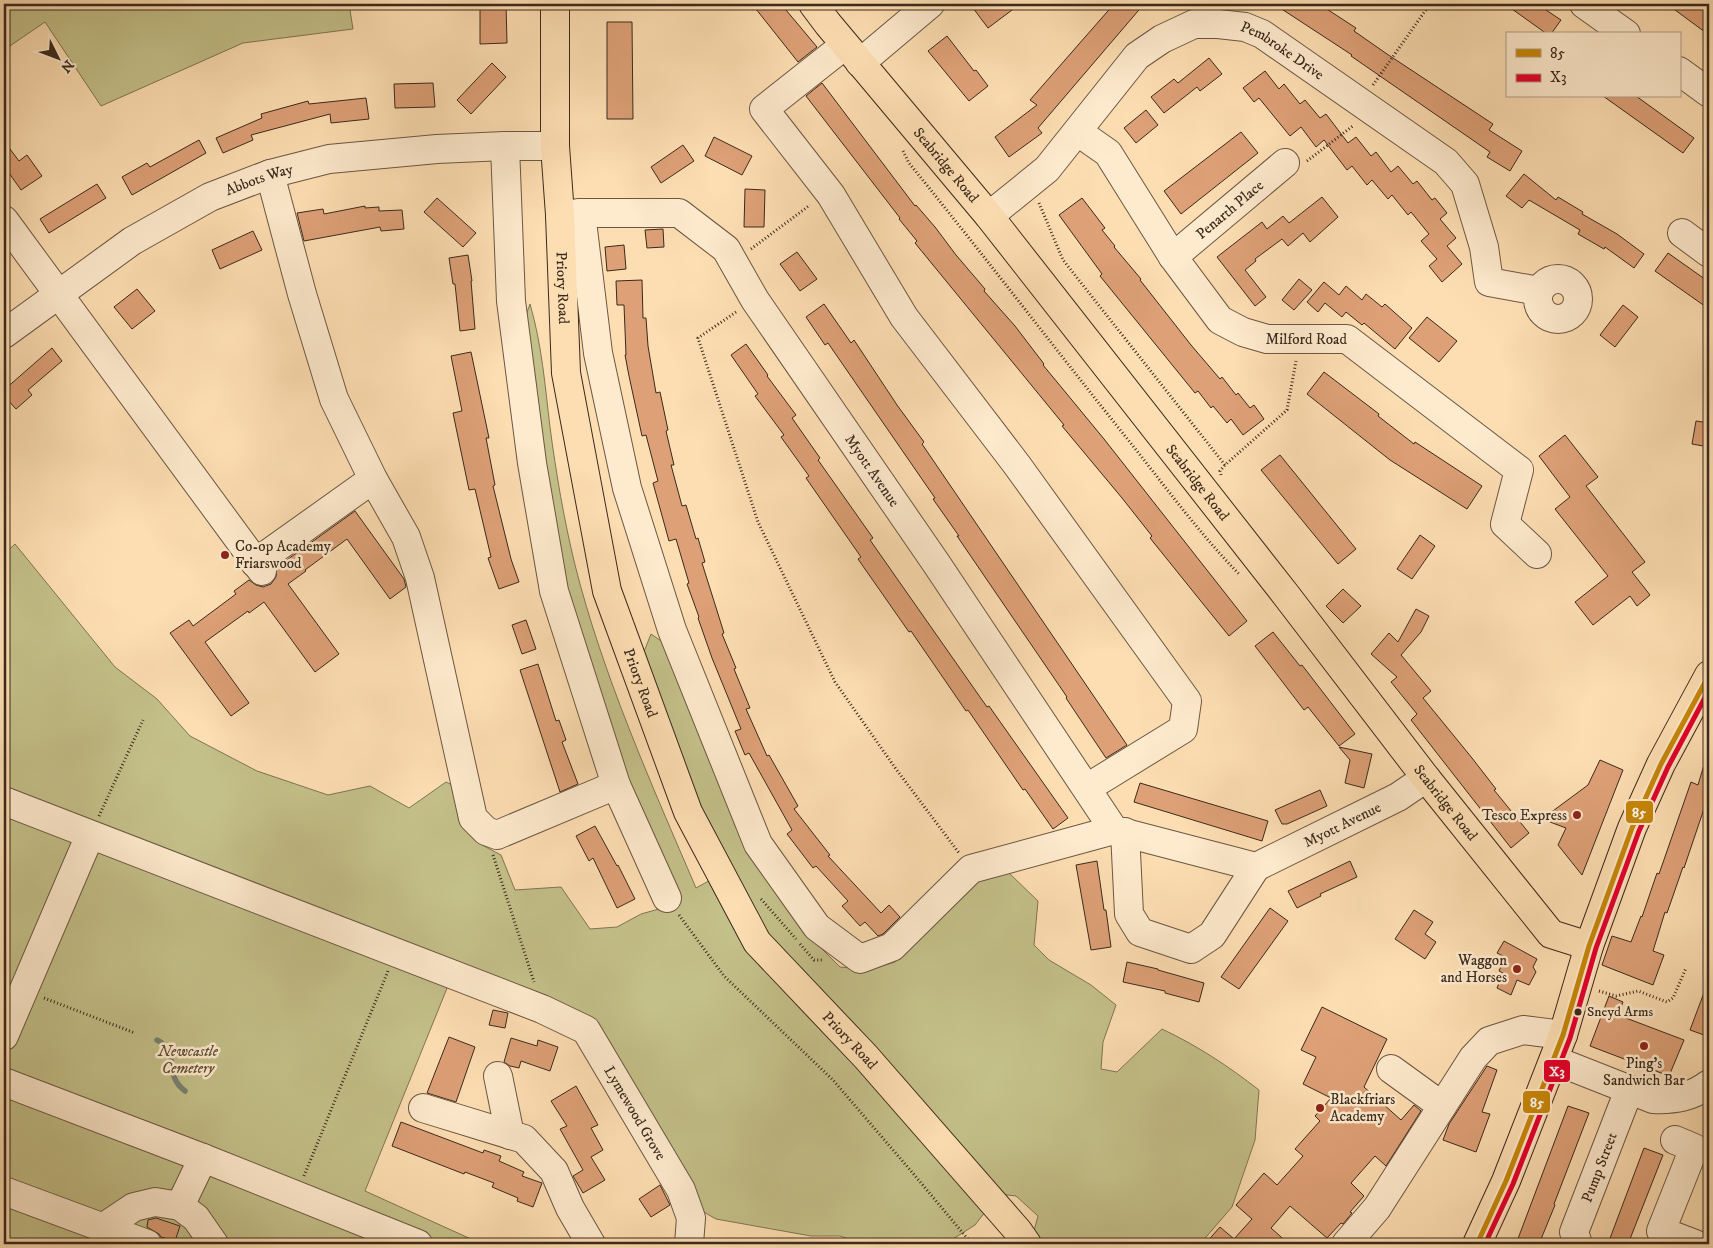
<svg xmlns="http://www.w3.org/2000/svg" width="1713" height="1248" font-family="'IM FELL DW Pica',serif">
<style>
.green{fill:#c4c089;stroke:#7f7553}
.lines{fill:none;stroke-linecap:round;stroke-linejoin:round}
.stream{stroke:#778272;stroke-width:5.5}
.building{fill:#dea077;stroke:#3a2a1d}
.minor-casing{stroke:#6b5742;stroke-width:30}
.major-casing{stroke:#3a2a1d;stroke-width:30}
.highway-casing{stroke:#3a2a1d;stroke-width:30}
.path{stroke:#3a2a1d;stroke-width:3;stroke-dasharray:1 2.5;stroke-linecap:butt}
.minor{stroke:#feeacd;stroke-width:28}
.major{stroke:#fddeb2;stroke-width:28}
.highway{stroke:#fddeb2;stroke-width:28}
.bus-1-casing{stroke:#feeacd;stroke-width:9}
.bus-2-casing{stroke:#feeacd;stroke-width:9}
.bus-1{stroke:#c88707;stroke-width:5}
.bus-2{stroke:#e4002b;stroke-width:5}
.poi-dot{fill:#8f2418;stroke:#feeacd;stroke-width:2}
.bus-dot{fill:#3a2a1d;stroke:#feeacd;stroke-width:2}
.labels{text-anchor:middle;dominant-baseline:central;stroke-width:5;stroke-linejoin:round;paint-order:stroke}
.bus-label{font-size:14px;fill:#3a2a1d;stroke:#feeacd;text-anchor:start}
.street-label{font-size:15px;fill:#3a2a1d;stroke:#feeacd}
.poi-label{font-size:15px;fill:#3a2a1d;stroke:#feeacd;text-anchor:start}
.park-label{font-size:15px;font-style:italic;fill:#5c5038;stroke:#feeacd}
.line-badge{stroke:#feeacd;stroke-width:2}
.badge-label{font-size:14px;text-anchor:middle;font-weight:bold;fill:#fff}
</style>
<rect width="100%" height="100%" fill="#fddeb2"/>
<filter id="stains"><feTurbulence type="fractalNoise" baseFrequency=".004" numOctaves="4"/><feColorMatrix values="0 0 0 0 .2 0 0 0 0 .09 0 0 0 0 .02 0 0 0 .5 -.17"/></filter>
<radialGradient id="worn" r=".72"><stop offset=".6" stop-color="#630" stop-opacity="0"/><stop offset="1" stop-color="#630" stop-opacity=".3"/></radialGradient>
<path class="green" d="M4,4H349L353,29L243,43L101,106L45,22L4,50Z
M530,304C542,345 545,386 550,427C556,473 564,520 575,565C603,676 651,783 696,888L732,868L697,801L643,654L651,634L670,647L819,946L840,967L869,970L895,962L977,879L1009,873L1038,901L1034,945L1049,960L1091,985L1116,1005L1103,1042L1101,1069L1117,1072L1162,1029C1198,1046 1228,1066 1259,1090L1255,1140L1232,1207L1200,1244H1015L1034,1231L1038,1216L1016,1196L999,1194L975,1225L945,1244H864L840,1236H811L716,1219L702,1211L600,1031L456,966L365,1191L482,1244H4V554L15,544L115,667L157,699L190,736L257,771L328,795L370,786L409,808L446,782L461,789L466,827L482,845L501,855L515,890L561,887L590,929L617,927L641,914L666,907L630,788L565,602L520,331Z"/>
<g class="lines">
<path class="stream" d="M157,1040C182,1053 162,1074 185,1091"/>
</g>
<path class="building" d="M480,4H506L507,43L480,44Z
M752,4H781L817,47L798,62Z
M970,4H1020L988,28Z
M1114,4H1144L1038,128L1042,133L1009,157L995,137L1037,105L1030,100Z
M1274,4H1319L1356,28L1354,31L1387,54L1493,124L1489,130L1522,151L1510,171L1487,157L1490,152L1351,56L1352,55Z
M1505,4H1537L1561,20L1551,34H1547Z
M1667,4H1700L1709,10V35Z
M607,22H632L633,119H607Z
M947,36L974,71L976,70L988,86L969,101L928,51Z
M1209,58L1222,74L1200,91L1197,87L1164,113L1151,97L1174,79L1178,83Z
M492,63L506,77L471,114L457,100Z
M1265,71L1279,89L1284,84L1300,104L1305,100L1320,118L1326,114L1348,143L1356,137L1371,156L1376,152L1391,172L1398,166L1413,184L1417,181L1432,200L1435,198L1447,213L1440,219L1456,238L1447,246L1462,264L1442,282L1429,266L1437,259L1421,241L1429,234L1411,212L1408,215L1392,195L1388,199L1372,180L1367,185L1352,166L1347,170L1324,140L1316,147L1301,127L1290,136L1259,98L1254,102L1243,88Z
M433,83L435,107L395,108L394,84Z
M822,83L915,206L916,205L935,227L956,255L985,289L984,291L1015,326L1044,364L1043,365L1104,439L1247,621L1229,636L1150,538L1152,536L1122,498L1062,426L1064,425L915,243L917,241L899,219L900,218L806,96Z
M1603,96H1636L1694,138L1683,153Z
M366,98L369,119L331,123L330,114L251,135L253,140L223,153L216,138L262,118L261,114L308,101L309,104Z
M1146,110L1158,125L1136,143L1124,128Z
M1241,132L1258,153L1181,214L1164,191Z
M714,137L752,156L742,175L705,156Z
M199,140L206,153L132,195L122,177L147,163L150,167Z
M4,141L19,161L27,155L42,176L21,190L4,166Z
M683,145L694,161L661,183L651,167Z
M1524,174L1556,200L1558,197L1583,212L1582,214L1617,234L1644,254L1634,268L1605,247L1604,249L1578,234L1580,230L1529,200L1522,208L1506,196Z
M97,184L106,198L49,233L40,219Z
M745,189L765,190L764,227H744Z
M1322,197L1338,217L1310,242L1303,233L1288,246L1282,239L1255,259L1256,261L1245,270L1266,297L1255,306L1217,257L1262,222L1267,229L1283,216L1289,223Z
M437,198L476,233L463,247L424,212Z
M1082,198L1105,228L1102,230L1115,246L1114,247L1141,279L1140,280L1191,345L1220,379L1222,377L1236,395L1238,393L1250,408L1254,405L1264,419L1243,435L1231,419L1227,423L1213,406L1211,408L1198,391L1195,393L1100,276L1102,274L1059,215Z
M365,206V208L379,207V211L402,210L404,229L381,231L380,227L304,241L297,213L323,209L324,214Z
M663,229L664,247L647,248L645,230Z
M253,231L262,250L220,269L212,250Z
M624,245L626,269L607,271L605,247Z
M797,252L817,279L800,291L780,264Z
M1668,253L1709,282V309L1655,271Z
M468,255L472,281H471L475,329L460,331L455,284H453L449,258Z
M1299,279L1312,290L1294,310L1282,300Z
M642,280L643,318H646L648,346L656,393L660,392L668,430L666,431L674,465H671L682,506L686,505L696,539L698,538L705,562L702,563L724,633L722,634L736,668L734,669L750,708L746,709L767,756L769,755L798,806L794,809L830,855L828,856L881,913L889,905L900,917L883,934L878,936L865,922L860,926L842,906L848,901L816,866L813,868L787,834L792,830L749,753L745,755L735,731L741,729L712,658L698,618L699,617L687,584L689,583L676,539L669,541L653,483L658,481L646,435L642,436L629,376L625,355H626L624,305H617L616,281Z
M1324,282L1339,295L1346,286L1362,300L1366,294L1382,307L1385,304L1412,328L1395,349L1364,323L1362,325L1346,312L1342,317L1325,303L1318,312L1307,302Z
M137,289L155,311L132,329L114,307Z
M824,304L851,343L854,340L897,405L924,442L922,444L1127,745L1106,758L1066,698L1067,697L957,536H959L933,499L935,498L828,343L825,345L806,317Z
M1623,305L1638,317L1615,347L1600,335Z
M1427,317L1457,341L1439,362L1409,338Z
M746,344L768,375L767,376L796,415L792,418L820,458L818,460L873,538L870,540L987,707L989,706L1068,818L1053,829L1025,789L1023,790L968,710L966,711L911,631L909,632L858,559L861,557L806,478L809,476L781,437L784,435L755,396L758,394L731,355Z
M52,348L62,361L28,390L32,395L16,409L4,396V390Z
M471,352L489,438H486L495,485L493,486L511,559L519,582L499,589L488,558L491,557L475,489L469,490L453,413L462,411L451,356Z
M1324,372L1379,414L1378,416L1414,444L1415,442L1482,486L1467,509L1390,460L1307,394Z
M1696,421L1709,423V447L1692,444Z
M1565,435L1598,477L1586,486L1645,562L1632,572L1650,595L1637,606L1630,596L1593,625L1575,602L1608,576L1555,509L1570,497L1539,456Z
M1280,455L1356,549L1338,564L1261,470Z
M355,511L404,579L406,587L390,599L347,539L305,570L306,571L288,584L339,654L315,672L264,602L249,613L248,611L205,642L249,703L231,716L170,633L189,620L193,626L236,594L234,591L249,580L256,585L263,587L271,584L276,577L277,567Z
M1420,535L1435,546L1412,579L1397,569Z
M1343,589L1361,606L1343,623L1326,606Z
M1416,609L1429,616L1421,632L1401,655L1431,691L1423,698L1472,758L1496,789L1494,790L1529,833L1511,848L1411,720L1417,714L1391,682L1397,677L1371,654L1389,633L1398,642Z
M526,620L536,649L522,654L512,625Z
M1273,632L1300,666L1302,665L1355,734L1339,746L1308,707L1304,710L1255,646Z
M538,664L556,721L559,720L566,740L562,742L578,784L560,792L520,670Z
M1339,747L1372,754L1364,788L1345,783L1350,760Z
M1706,758H1709V794L1684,868L1683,867L1667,913L1665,912L1653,951L1664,955L1653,985L1602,965L1612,936L1631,942L1641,916L1642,917L1657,873L1659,874L1691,782L1698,785Z
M1600,760L1623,770L1582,875L1558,845L1566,828L1542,819L1588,785Z
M1140,783L1268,821L1262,841L1134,802Z
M1320,790L1327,806L1287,824H1282L1275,810Z
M595,826L617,866L618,865L635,899L617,908L593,858L589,861L576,836Z
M1097,861L1104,910H1106L1111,947L1091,950L1076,865Z
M1350,861L1357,877L1320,894L1321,896L1297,908L1288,891Z
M1270,908L1288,921L1239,989L1221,977Z
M1414,910L1433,922L1425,934L1436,942L1425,959L1395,939Z
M1504,941L1537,959L1533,967L1536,972L1529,985L1517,980L1511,995L1497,988L1503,973L1499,971L1505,957L1497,953Z
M1127,962L1158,969V970L1204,983L1199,1002L1165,993V991L1123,982Z
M1708,982L1709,1020L1704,1035L1690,1030Z
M1609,996L1623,1002L1618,1015L1684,1040L1669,1076L1590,1046Z
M1322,1007L1387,1039L1364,1087L1401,1120L1414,1105L1421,1111L1386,1166L1375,1156L1351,1183L1364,1196L1350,1212L1352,1213L1343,1224L1341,1223L1327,1238L1290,1206L1271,1228L1289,1244H1205L1220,1227L1234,1239L1252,1219L1236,1205L1264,1173L1277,1185L1303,1156L1295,1149L1320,1121L1315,1116L1331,1098L1303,1084L1316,1057L1301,1050Z
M493,1010L508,1013L505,1028L489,1025Z
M449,1037L475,1047L456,1102L427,1093Z
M511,1038L537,1046L538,1040L558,1047L550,1071L521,1061L519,1068L510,1066L504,1062Z
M1487,1066L1497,1070L1482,1112L1490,1114L1476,1152L1443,1140L1449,1124Z
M576,1086L598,1125L591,1128L603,1150L591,1157L605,1180L583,1193L573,1176L583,1170L560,1129L567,1126L551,1101Z
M1568,1106L1589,1113L1554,1204L1555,1205L1539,1244H1516Z
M401,1122L483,1153L484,1150L501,1156L499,1161L524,1172L522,1176L542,1183L533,1207L517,1201L518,1198L492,1187L494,1183L465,1172L464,1174L392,1146Z
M1644,1148L1663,1155L1628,1244H1618L1609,1241Z
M660,1185L670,1205L651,1217L639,1199Z
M156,1218L180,1226L175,1241L161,1237L159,1234L147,1227L148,1220Z"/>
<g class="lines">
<defs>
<g id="minor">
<path d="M1584,4L1626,34"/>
<path d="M845,45L764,109L831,195L904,317L1017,465L1187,701L1183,729L1087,788"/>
<path d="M860,63L930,4"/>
<path d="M1679,71L1709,93"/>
<path id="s1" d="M1078,132L1108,153L1173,257L1220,320L1243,332L1267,339H1347L1519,470L1505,524L1537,554"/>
<path d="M505,146L511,301L532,463L554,591L616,785L667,898"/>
<path d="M270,174L302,294L334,399L373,479L406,537L420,578L473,818L486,831L497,835L616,785"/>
<path d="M581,213L598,353L627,488L672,630L758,844L817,927L860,959L892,947L971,869L1114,830"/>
<path id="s2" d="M560,215L581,213H679L726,249L755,300L936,563L1114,830L1256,867L1398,797L1426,778"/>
<path id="s3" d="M989,216L1047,169L1137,56L1162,39L1194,24H1218L1245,27L1262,34L1446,162L1465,184L1484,247L1489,282L1539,291"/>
<path d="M4,220L262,571"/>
<path d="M1682,233L1709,253"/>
<path id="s4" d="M1173,257L1285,163"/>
<circle cx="1558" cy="299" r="20"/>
<path id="s5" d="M4,334L132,241L210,197L270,174L329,159L437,149L505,146H555"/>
<path d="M255,563L373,479"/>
<path id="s6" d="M4,801L542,1009L586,1030L681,1190L691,1218L689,1244"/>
<path d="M1125,832L1129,914L1140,932L1191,949L1212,935L1256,867"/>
<path d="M4,1036L90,835"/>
<path d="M1554,1060L1653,1099C1675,1100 1692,1097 1709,1084"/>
<path d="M1391,1069L1442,1106"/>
<path d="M498,1076L510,1135"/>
<path d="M4,1082L203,1158L418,1244"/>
<path d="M423,1108L524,1139L554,1171L570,1208L591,1244"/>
<path d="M1675,1140L1694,1148L1661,1231L1695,1244"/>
<path d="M4,1191L147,1244"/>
<path d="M180,1206L203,1158"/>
<path d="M105,1241L104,1227L134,1207L155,1202L180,1206L196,1218L214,1244"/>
<path d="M1346,1244L1377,1208L1473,1058L1489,1041L1523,1030L1563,1035"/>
<path id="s7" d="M1578,1244L1574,1232L1629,1090"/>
</g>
<g id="major">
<path id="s8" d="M813,4L828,24L989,216L1286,595L1426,778L1551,934L1589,946"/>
<path d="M1477,1244L1506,1181L1563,1035L1589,946L1632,828L1661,764L1709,675"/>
</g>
<g id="highway">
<path id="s9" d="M555,4V146L560,215L566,373L607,591L688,812L757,942L866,1057L1018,1231L1027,1244"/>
</g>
</defs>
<use href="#minor" class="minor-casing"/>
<use href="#major" class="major-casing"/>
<use href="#highway" class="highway-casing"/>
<path class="path" d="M1373,85L1430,4
M903,151L909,163C981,252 1050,342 1121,431C1160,479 1196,530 1239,574
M1307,161L1354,125
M1039,203L1063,260L1225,465L1287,410L1296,361
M751,249L810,205
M736,312L698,338L758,522L835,682L896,769L959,853
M1221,475L1220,471L1225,465
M99,816L143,720
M493,855L534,982
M761,899L796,939
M679,915L724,976L833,1080L911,1171L972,1244
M800,944L814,960H824
M1599,991L1616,996L1638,991L1667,1002L1673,998L1686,968
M44,998L135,1033
M304,1176L388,971"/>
<use href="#minor" class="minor"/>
<use href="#major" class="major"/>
<use href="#highway" class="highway"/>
<defs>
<path id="bus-1" d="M1477,1244L1506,1181L1563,1035L1589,946L1632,828L1661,764L1709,675"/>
<path id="bus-2" d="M1485,1244L1513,1184L1570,1038L1596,948L1639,831L1668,767L1709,690"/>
</defs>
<use href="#bus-1" class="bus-1-casing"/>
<use href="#bus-2" class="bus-2-casing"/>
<use href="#bus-1" class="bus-1"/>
<use href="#bus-2" class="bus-2"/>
</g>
<g class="poi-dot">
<circle cx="225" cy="555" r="5"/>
<circle cx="1577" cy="815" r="5"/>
<circle cx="1517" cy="969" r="5"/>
<circle cx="1644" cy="1046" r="5"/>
<circle cx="1320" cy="1108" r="5"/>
</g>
<circle class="bus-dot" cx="1578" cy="1012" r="4.5"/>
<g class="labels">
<g class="bus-label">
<text x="1587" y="1012">Sneyd Arms</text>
</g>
<g class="street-label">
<text stroke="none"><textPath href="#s3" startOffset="380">Pembroke Drive</textPath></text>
<text stroke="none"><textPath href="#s8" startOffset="209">Seabridge Road</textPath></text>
<text stroke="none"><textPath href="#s5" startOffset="300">Abbots Way</textPath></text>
<text stroke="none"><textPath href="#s4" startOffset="74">Penarth Place</textPath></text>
<text stroke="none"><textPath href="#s9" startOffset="284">Priory Road</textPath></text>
<text stroke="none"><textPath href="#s1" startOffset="328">Milford Road</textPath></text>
<text stroke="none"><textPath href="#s2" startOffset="444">Myott Avenue</textPath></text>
<text stroke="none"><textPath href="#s8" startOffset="614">Seabridge Road</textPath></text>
<text stroke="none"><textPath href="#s9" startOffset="689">Priory Road</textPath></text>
<text stroke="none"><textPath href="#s8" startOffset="1019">Seabridge Road</textPath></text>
<text stroke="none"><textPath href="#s2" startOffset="1120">Myott Avenue</textPath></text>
<text stroke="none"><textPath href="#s9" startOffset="1109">Priory Road</textPath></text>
<text stroke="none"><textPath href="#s6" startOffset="722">Lymewood Grove</textPath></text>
<text stroke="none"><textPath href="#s7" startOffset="82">Pump Street</textPath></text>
</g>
<g class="poi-label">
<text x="235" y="546">Co-op Academy<tspan x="235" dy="17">Friarswood</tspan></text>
<text x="1567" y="815" text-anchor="end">Tesco Express</text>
<text x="1507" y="960" text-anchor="end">Waggon<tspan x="1507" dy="17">and Horses</tspan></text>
<text x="1644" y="1063" text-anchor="middle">Ping's<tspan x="1644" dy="17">Sandwich Bar</tspan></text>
<text x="1330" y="1099">Blackfriars<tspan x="1330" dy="17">Academy</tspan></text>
</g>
<g class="park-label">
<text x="188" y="1051">Newcastle<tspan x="188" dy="17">Cemetery</tspan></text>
</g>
</g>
<g class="line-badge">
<rect x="1625" y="800" width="29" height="24" rx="5" fill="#c88707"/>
<rect x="1543" y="1059" width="28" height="24" rx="5" fill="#e4002b"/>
<rect x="1522" y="1090" width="29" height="24" rx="5" fill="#c88707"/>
</g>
<g class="badge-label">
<text x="1639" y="817">85</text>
<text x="1557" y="1076">X3</text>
<text x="1537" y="1107">85</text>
</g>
<rect width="1713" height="1248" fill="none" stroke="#fddeb2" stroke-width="20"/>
<rect x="5" y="5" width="1703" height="1238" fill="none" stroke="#3a2a1d" stroke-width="2.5"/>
<rect x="10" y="10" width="1693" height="1228" fill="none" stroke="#3a2a1d"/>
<rect x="1506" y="32" width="175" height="65" fill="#feeacd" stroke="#b09d87"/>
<rect x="1516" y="49" width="25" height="8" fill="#c88707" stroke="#b09d87"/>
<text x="1550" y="58" font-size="15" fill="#3a2a1d">85</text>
<rect x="1516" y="74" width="25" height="8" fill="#e4002b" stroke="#b09d87"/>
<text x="1550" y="82" font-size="15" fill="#3a2a1d">X3</text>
<g transform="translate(58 58) rotate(132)" stroke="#feeacd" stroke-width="4" paint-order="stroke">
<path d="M0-4L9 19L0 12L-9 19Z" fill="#3a2a1d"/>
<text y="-8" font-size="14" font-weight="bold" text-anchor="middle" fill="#3a2a1d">N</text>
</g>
<rect width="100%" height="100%" filter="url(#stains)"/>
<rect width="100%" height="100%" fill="url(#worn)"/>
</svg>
